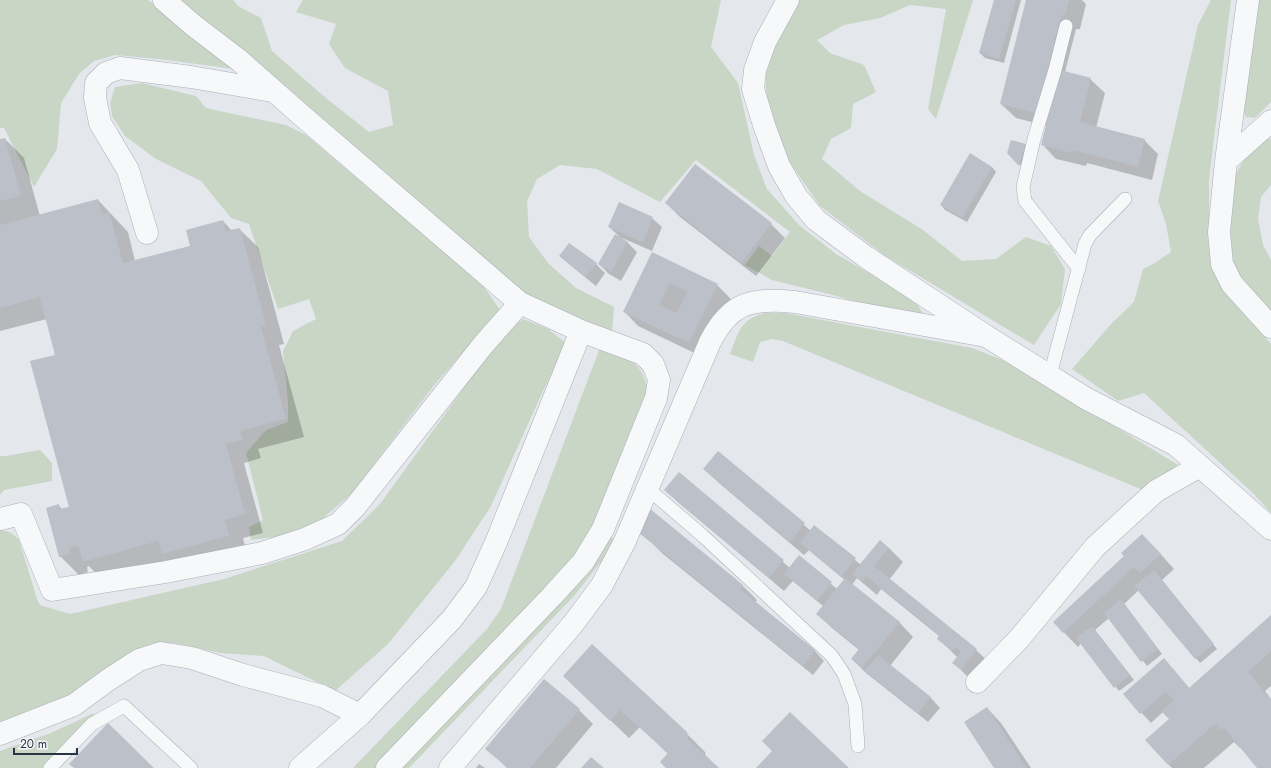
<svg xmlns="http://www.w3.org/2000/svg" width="1271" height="768" font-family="Jost,sans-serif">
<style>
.green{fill:#c9d5c5}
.shadow{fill:#0003}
.building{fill:#bbc0c9;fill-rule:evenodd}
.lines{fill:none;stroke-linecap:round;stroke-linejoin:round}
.service-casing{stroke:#a9aeb6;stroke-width:14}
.minor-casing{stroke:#a9aeb6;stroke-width:23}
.service{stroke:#f6f8fa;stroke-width:13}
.minor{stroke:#f6f8fa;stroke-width:22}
</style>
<rect width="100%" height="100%" fill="#e4e7ec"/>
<path class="green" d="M0,0H148L165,12L234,69L159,59L115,55L94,61L79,74L61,103L57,149L34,187L4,128H0Z
M181,0H233L238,6L261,18L272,51L327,99L369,132L393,125L388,91L345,68L329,44L336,24L296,12L303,0H721L711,47L738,83L754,155L767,189L799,225L836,254L913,298L924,315L890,311L833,295L772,280L745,265L759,246L772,256L790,232L696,160L660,202L597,169L560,165L537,179L527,201L529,237L548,263L576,288L614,307L612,332L531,299L301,101Z
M797,0H973L936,119L928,109L946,9L910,5L880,18L844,25L817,40L830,53L864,65L876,92L853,104L851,128L831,139L822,159L860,191L923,230L962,261L996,259L1026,237L1051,246L1065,269L1061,304L1034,345L884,255L820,206L786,157L767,109L765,67L786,20Z
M1211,0H1231L1209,179V232L1221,285L1271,344V513L1254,494L1144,393L1118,401L1072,369L1112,323L1134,302L1143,269L1155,263L1171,252L1166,224L1158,201L1198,25Z
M1257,0H1271V102L1255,118L1246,117L1242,108Z
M141,83L196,96L205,107L210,109L286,125L306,135L482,284L500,310L435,384L351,494L321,520L282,536L251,540L249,527L263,520L246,453L266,430L288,422V402L283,351L293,331L316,319L309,299L278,309L249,224L231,218L201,181L156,159L125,136L112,116L110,103L115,87Z
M1265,138L1271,139V185L1261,197L1258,219L1263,245L1271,260V311C1257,296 1239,281 1231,261C1222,242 1229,186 1239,168C1243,159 1258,146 1265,138Z
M764,313H785L972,348L1000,359L1041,381L1178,465L1143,490L783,341L772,339L760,342L753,362L730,354C739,332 739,321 764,313Z
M523,319L548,329L567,344L542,393L491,506L455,561L388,644L335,691L264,656L220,653L175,643L147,647L65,698L0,723V530C9,531 13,533 19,540L37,599L40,605L70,614L224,579L342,541L380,504L479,367L511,327Z
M601,345C627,358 644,361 648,394L588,541L380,768H353L487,629L501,609Z
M40,450L52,463V481L4,490L0,495V456H6Z
M606,535L615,540L608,553L574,596L409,768H397Z
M94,713L92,721L43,768H0V751L51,733Z"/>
<path class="shadow" d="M995,0H1021L1004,63L985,58L980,53Z
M1027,0H1082L1086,4L1080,29H1076L1065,72L1090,79L1105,93L1096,128L1144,140L1158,154L1152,180L1087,163L1086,166L1056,159L1042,144L1047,126L1016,118L1001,104Z
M5,139L24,158L40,216L98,200L128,232L135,261L191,246L223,221L232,231L239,229L258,247L284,344L279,345L304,437L258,449L261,458L244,463L263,533L243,538L247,554L102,580L89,566L87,567L88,572L79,575L60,556L59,506L63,510L70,508L56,355L47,319L0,331V140Z
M1011,141L1026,145L1030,150L1024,169L1008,152Z
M992,167L996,172L967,222L945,210L941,205Z
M666,203L771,224L785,238L756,276L680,217Z
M652,218L662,227L652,251L622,238V239L627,242L637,252L621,281L609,274L599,264L620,237L609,227Z
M652,253L717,285L731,299L703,357L638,326L624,311Z
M560,256L596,264L605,273L596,286L570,265Z
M718,452L811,531L814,526L861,565L889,548L903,562L889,580L976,650L991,664L968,677L954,663L958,658L938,638L939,636L881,589L877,595L857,578L852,585L899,622L913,637L890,666L931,698L940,708L928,722L866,673L852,659L859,650L832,628L817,614L823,606L793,581L784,591L680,504L665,490L679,473L790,568L799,557L837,589L845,580L809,550L804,555L719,483L704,469Z
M649,509L743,586L757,600L755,603L815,651L824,661L813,675L663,554L653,544Z
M1156,549L1174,569L1162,580L1217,649L1200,663L1139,590L1124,604L1162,654L1147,666L1109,618L1095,630L1134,680L1119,691L1081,643L1078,647L1054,622Z
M1271,617V686L1265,691L1271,699V768H1258L1241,747L1240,748L1234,742L1204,768H1172L1168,764L1170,719L1163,712L1151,723L1124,694L1173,669L1190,689Z
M564,676L686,733L705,752L706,757L718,768H667L668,754L640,727L629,738Z
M987,708L1001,723L1031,768H995Z
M579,710L593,724L556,768H507L487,748Z
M479,764L485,768H476Z"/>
<path class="building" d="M994,0H1016L999,59L979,53Z
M1026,0H1069L1065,16L1061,15L1037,113L1000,104Z
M1060,70L1091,78L1080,122L1145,139L1138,167L1073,150L1072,153L1041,145Z
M5,138L21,196L0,201V139Z
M1011,140L1026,144L1019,166L1007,153Z
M970,153L992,167L962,218L940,205Z
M695,164L772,223L741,263L665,203Z
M98,199L102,214L109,212L123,263L190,246L186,230L223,220L226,231L240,228L266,325L261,327L286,419L240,431L243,440L226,444L245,514L225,520L229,536L162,554L158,541L83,562L78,546L69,548L70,554L59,557L46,508L59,504L60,509L69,507L30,361L55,355L40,297L0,308V225Z
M619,202L653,217L643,242L608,227Z
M615,234L628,242L611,272L598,264Z
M569,243L597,263L586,277L559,256Z
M652,252L718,284L689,343L623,312ZM670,283L687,292L677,313L659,305Z
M718,451L805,523L790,542L703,469Z
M679,472L784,560L769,578L664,490Z
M649,508L743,585L740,589L815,650L803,666L633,528Z
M814,525L856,558L841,577L800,543Z
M1142,534L1161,554L1140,573L1134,567L1063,633L1053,622L1124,556L1121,553Z
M880,540L889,548L874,566L977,649L961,670L952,663L961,652L955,647L952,651L937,639L939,635L866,576L862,582L852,574Z
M799,555L832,582L817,601L784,574Z
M1154,570L1214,644L1195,659L1134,586Z
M845,578L900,622L862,668L851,659L859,649L816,614Z
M1121,599L1158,649L1141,662L1104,613Z
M1271,615V651L1248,672L1271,699V768H1257L1224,728L1221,730L1215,724L1168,765L1145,740L1169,719L1161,711L1174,701L1166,692L1140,714L1123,694L1164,658L1189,688Z
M1092,626L1130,675L1114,688L1076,638Z
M592,644L687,732L688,739L719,768H666L660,762L668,753L620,710L610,721L563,676Z
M878,655L931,697L918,714L865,671Z
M544,679L580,709L530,768H508L485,749Z
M987,707L1027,768H994L964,722Z
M790,712L849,768H756L772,751L762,741Z
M108,723L154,768H74L69,764Z
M591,757L604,768H581Z"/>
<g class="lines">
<defs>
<path id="service" d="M1066,26L1055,70L1034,139L1023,187L1025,201L1079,269
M1050,375L1085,244L1090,235L1125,199
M647,488L703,536L832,656L844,674L855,704L858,746
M50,768L92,724L124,706L191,768"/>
<path id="minor" d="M164,0L193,25L240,61L300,114L520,303L581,331L497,540L476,587L452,619L360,715L300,768
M788,0L765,42L755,70L753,89L764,125L779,166L796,196L816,220L866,257L986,336L1087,399L1176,445L1271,529
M1248,0L1226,161L1219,232L1222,264L1232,284L1271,327
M1226,161L1271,121
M147,233L128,170L100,123L95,98L96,83L106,73L120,68L191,77L273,91
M0,519L21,514L52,590L166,572L262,553L305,539L338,524L355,507L483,345L520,303
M977,682L1018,640L1095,547L1156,491L1200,466
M0,734L74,705L108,680L139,660L161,653L192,658L243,675L322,696L360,715
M387,768L552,596L583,562L603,529L656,398L659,380L653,364L643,354L581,331
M450,768L573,624L602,585L625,541L710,342C731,301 752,298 795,302L986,336"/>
</defs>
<use href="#service" class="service-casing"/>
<use href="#minor" class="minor-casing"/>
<use href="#service" class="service"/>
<use href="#minor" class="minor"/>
</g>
<path d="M14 748v6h63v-6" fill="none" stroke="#2b3444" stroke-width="2"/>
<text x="20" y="748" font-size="12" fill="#2b3444" stroke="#f3f6f9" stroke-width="3" paint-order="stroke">20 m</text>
</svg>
